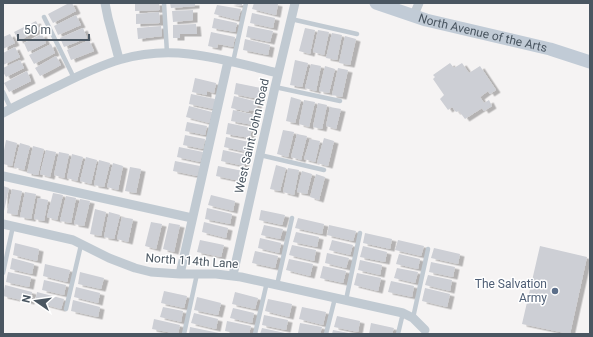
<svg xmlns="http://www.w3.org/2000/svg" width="593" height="337" font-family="Roboto,sans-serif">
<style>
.building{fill:#cdcfd5;filter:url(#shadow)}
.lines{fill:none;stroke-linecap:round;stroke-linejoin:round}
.lane{stroke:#c1cad2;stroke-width:4.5}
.street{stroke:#c1cad2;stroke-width:9}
.secondary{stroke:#c1cbd6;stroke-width:13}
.service-dot{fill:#5c6f8a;stroke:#fff;stroke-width:1.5}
.labels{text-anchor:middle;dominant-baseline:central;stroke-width:3;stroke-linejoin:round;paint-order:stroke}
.street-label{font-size:12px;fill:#4a5661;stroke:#fff}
.service-label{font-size:12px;fill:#4e5e75;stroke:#fff;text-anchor:end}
</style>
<defs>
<filter id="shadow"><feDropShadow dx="4.5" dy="2.5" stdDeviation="0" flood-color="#0004"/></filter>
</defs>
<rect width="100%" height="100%" fill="#f5f3f3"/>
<path class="building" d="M69,3H72L76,11L53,23L48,14Z
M135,3H159L160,10L135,11Z
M170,3H195V6L171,8Z
M229,3H242V6Z
M254,3H273L278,4L276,15L252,9Z
M217,5L241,9L238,20L214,14Z
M193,10V20L173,22L172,11Z
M159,12L160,23L136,24V14Z
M252,13L275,18L273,28L250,23Z
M76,15L81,25L58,35L54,26Z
M214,18L237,23L235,32L212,28Z
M36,21L40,29L19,41L14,32Z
M196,24L197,34H180V38H173V25Z
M161,26L162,36L138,39L137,28Z
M248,26L273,31L270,42L246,37Z
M83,28L87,38L64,47L60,38Z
M305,28L315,30L310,54L299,51Z
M318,30L329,32L324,55L313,52Z
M211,32L235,37L233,47L218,44L217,48L208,46Z
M332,33L342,35L337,60L326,58Z
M10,34L15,43L3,49V37Z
M42,34L46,43L28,52L24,43Z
M345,36L356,39L350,65L339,63Z
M245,39L270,45L268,55L243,50Z
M89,40L94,51L71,60L67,50Z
M51,44L55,53L34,64L29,55Z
M15,47L20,57L3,65V53Z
M56,56L61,65L40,76L35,68Z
M20,60L24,68L6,77L3,72V68Z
M295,60L308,63L302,87L290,85Z
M450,63L454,68L462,63L469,73L480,66L496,90L490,94L488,91L480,97L484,103L489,100L492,106L484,111L482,108L465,119L459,111L456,112L452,107L448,110L440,99L444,95L433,79L435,77L433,75Z
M311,64L321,66L316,91L305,88Z
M325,66L335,69L329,93L319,91Z
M338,68L348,70L342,97L332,95Z
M27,71L31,81L9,92L4,83Z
M195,78L216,83L214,93L207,91V95L192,92Z
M236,83L261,88L259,99L234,94Z
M191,94L215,99L213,109L189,104Z
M234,96L258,102L256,111L249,110L248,112L231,108Z
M291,97L301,100L295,123L286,121Z
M304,100L315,102L309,127L299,124Z
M318,103L327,105L322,129L313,127Z
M189,106L212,112L209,123L186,117Z
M330,107L341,109L336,129L326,126Z
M233,110L255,115L253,125L231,121Z
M187,122L207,126L205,135L185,131Z
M228,123L252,128L250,138L226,134Z
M283,130L294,132L288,157L277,154Z
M297,134L307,136L301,160L291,157Z
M185,135L205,139L203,149L183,145Z
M226,137L249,142L246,152L224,147Z
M324,138L334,141L328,166L317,163Z
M310,139L320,141L315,162L304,159Z
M6,140L17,143L12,166L3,164V156Z
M20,143L30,146L24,170L14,167Z
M33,146L44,149L38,175L27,173Z
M179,147L203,152L200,162L177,157Z
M46,150L56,152L50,177L40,174Z
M223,150L246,155L244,166L221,161Z
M59,152L69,154L64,178L54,175Z
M72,154L83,157L77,181L67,178Z
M86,157L97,160L91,184L80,181Z
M99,160L110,163L104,187L94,185Z
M175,161L200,166L197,176L173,171Z
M113,163L123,166L118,190L107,187Z
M276,165L286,168L280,191L270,189Z
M218,166L243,171L240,181L216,176Z
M130,167L141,169L136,193L125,191Z
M288,168L299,170L294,195L283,192Z
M302,171L312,174L307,194L297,192Z
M316,174L325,177L319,200L310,197Z
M3,186L9,188L4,211H3Z
M12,189L22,191L17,215L7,213Z
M25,192L36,194L31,219L20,217Z
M53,193L63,195L57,220L47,217Z
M211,195L235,201L233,211L208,205Z
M66,196L76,198L71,223L60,221Z
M38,198L48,200L44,221L34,219Z
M80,199L90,201L84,226L74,224Z
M207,208L232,214L230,224L205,219Z
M95,209L106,212L101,236L90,234Z
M261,210L285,215L282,225L259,220Z
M109,212L120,215L114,239L104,237Z
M122,217L133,219L128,242L117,239Z
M298,218L324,224L322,234L295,228Z
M151,222L162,224L156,249L145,246Z
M204,222L228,228L226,238L202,232Z
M169,223L180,225L174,252L163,249Z
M264,225L283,229L280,239L261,235Z
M329,225L356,231L353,241L327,235Z
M296,232L319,237L317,247L293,242Z
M365,233L392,239L390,249L363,243Z
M260,238L281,243L279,253L258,248Z
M200,240L224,245L221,257L197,252Z
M332,240L353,245L350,255L329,250Z
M398,240L424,246L421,256L395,250Z
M15,243L39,249L37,261L13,255Z
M292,245L316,250L314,261L289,255Z
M363,246L387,252L385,262L360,257Z
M540,246L587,257L570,334L522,324Z
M434,248L460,254L458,264L431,258Z
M255,251L278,256L275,268L252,263Z
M327,253L349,258L346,268L325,263Z
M399,254L420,259L418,269L396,264Z
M12,258L34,264L32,274L10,269Z
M289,259L313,264L310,276L286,270Z
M360,260L382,265L380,275L358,270Z
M431,262L455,267L453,277L429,272Z
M45,264L70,270L67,282L43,276Z
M323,266L346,271L343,283L320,278Z
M397,268L418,272L415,283L394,278Z
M8,272L31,277L29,287L6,282Z
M80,272L104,278L101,289L78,284Z
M357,273L381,278L378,291L354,285Z
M428,275L452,280L450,291L425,285Z
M44,280L66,285L64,295L42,290Z
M391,281L414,286L412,297L388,292Z
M5,285L32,292L30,302L3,296Z
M76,287L100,293L98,303L74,297Z
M425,288L450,294L447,307L422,301Z
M164,291L187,296L184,308L161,303Z
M37,292L64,299L61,309L35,302Z
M235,292L258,298L255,309L232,304Z
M197,297L221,303L218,315L194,310Z
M268,299L292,304L289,317L265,311Z
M73,300L100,307L98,317L71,311Z
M163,307L183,311L181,322L160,317Z
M302,307L326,312L323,325L299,319Z
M233,308L254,313L252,323L230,318Z
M194,313L218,319L216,329L191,323Z
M264,315L288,320L286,330L262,325Z
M337,316L360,321L358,332L334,327Z
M154,319L180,325L178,334L152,329Z
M227,321L251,326L249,334H239L225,331Z
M300,323L322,327L320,334L298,333Z
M371,323L394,328L392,334H369Z
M190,327L219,333V334H189Z
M262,328L285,333V334H260Z
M333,330L349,333L348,334H332Z"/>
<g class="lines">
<path class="lane" d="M164,3L167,53
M44,17L74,78
M291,19L357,34
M233,62L246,3
M275,87L340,101
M3,92L11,109
M260,155L324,170
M3,273L13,226
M277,285L292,218
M346,300L360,233
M66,309L81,245
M413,318L428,249
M184,334L197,274
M255,334L267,282
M326,334L335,298
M398,334L403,313"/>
<path class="street" d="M105,3L108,18L119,59
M413,17L419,3
M3,113C21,103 39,95 58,86C102,64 137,48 189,54C219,57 249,66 278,73
M3,176L192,218
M3,224L73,240L109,258L135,268L151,272L180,274H216L241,277L403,313L413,318L425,330
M180,274L228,61
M233,275L275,87L295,3"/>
<path class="secondary" id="s1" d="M376,3L426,20L550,49L590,62"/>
</g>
<circle class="service-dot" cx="555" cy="291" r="4"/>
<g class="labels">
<g class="street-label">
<text stroke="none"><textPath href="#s1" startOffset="111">North Avenue of the Arts</textPath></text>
<text transform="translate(252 136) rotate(-77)">West Saint John Road</text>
<text transform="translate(192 261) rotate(4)">North 114th Lane</text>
</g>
<g class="service-label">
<text x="547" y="284">The Salvation<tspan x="547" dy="14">Army</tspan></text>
</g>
</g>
<rect width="593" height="337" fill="none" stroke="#4a5661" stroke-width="8"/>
<g transform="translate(36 301) rotate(283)" stroke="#ffffff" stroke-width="3" paint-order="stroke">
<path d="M0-3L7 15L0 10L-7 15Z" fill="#4a5661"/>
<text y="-6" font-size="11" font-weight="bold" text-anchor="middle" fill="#4a5661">N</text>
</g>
<path d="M18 34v6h71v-6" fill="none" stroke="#4a5661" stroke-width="2"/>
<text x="24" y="34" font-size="12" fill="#4a5661" stroke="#ffffff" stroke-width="3" paint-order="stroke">50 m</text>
</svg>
